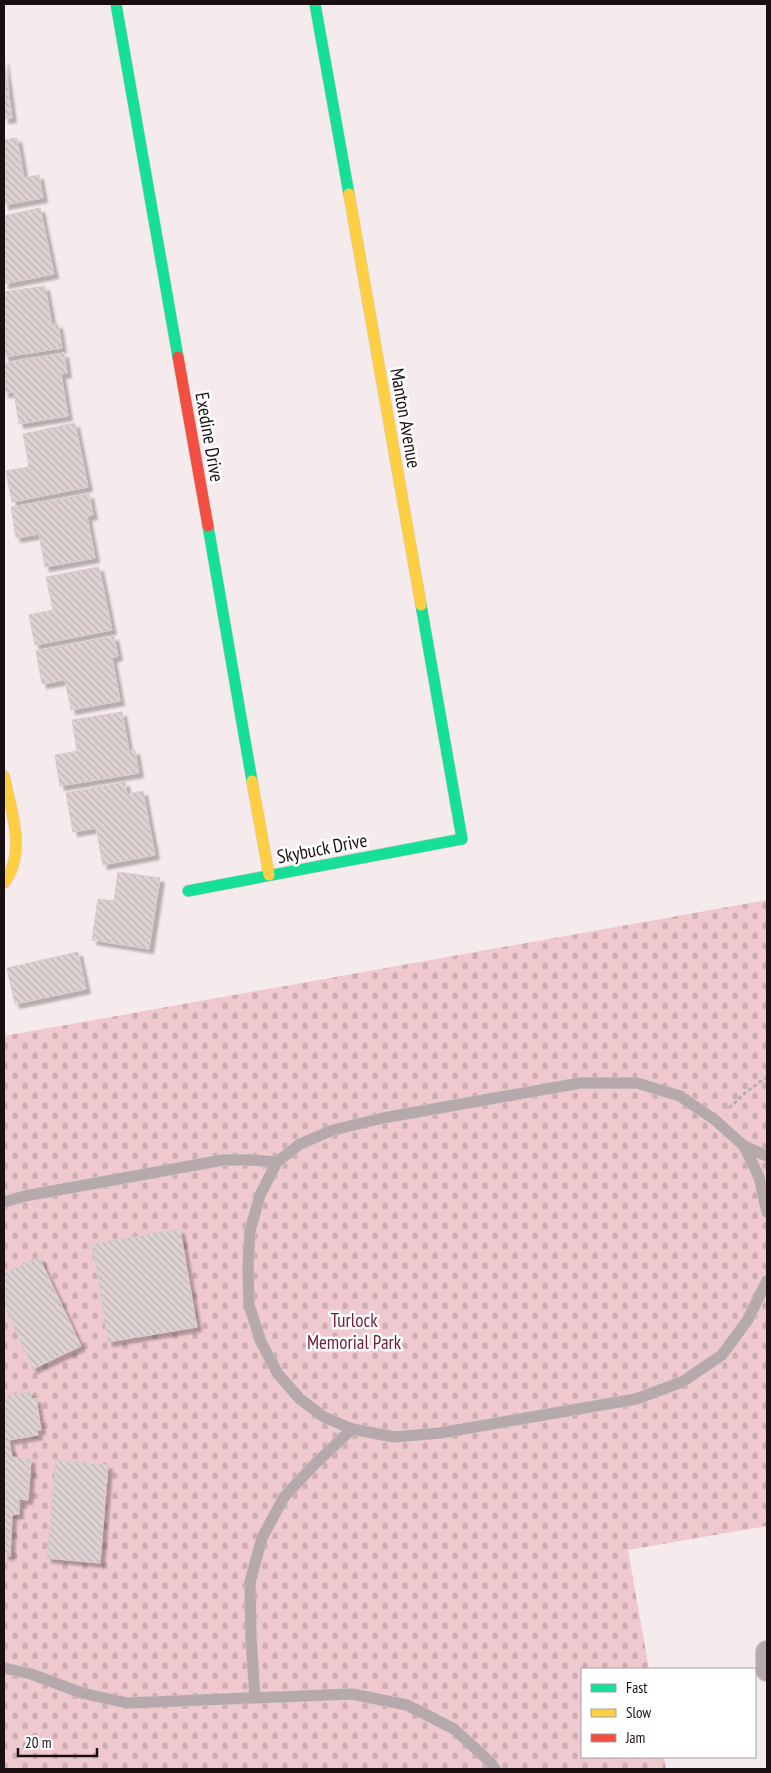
<svg xmlns="http://www.w3.org/2000/svg" width="771" height="1773" font-family="'PT Sans Narrow',sans-serif">
<style>
.cemetery{fill:url(#cemetery-stones)}
.building{fill:url(#building-back-hatch);stroke:#d7cccd;filter:url(#shadow)}
.lines{fill:none;stroke-linecap:round;stroke-linejoin:round}
.lane-casing{stroke:#d2c9ca;stroke-width:12}
.street-casing{stroke:#d2c9ca;stroke-width:24}
.fast-casing{stroke:#d2c9ca;stroke-width:12}
.slow-casing{stroke:#d2c9ca;stroke-width:12}
.jam-casing{stroke:#d2c9ca;stroke-width:12}
.path{stroke:#b8aeb0;stroke-width:3;stroke-dasharray:4 2.5;stroke-linecap:butt}
.lane{stroke:#b5a9ab;stroke-width:11}
.street{stroke:#b5a9ab;stroke-width:22}
.fast{stroke:#16e098;stroke-width:11}
.slow{stroke:#ffcf43;stroke-width:11}
.jam{stroke:#f24e42;stroke-width:11}
.labels{text-anchor:middle;dominant-baseline:central;stroke-width:5;stroke-linejoin:round;paint-order:stroke}
.street-label{font-size:19px;fill:#1b1011;stroke:#fff}
.park-label{font-size:19px;fill:#701c31;stroke:#fff}
</style>
<defs>
<pattern id="cemetery-stones" width="16" height="16" patternUnits="userSpaceOnUse" patternTransform="scale(1.25)"><rect width="16" height="16" fill="#efc9ce"/><path d="M2 7V4a2 2 0 0 1 4 0v3zM10 15v-3a2 2 0 0 1 4 0v3z" fill="#ccacb0"/></pattern>
<pattern id="building-back-hatch" width="6" height="6" patternUnits="userSpaceOnUse" patternTransform="scale(1.25)"><rect width="6" height="6" fill="#ded2d3"/><path d="M-1 5l2 2M0 0l6 6M5-1l2 2" fill="none" stroke="#beb3b4"/></pattern>
<filter id="shadow"><feDropShadow dx="4.5" dy="4.5" stdDeviation="1" flood-color="#0004"/></filter>
</defs>
<rect width="100%" height="100%" fill="#f6ebec"/>
<path class="cemetery" d="M767,900V1526L628,1550L649,1669H582V1757H664L666,1769H4V1036Z"/>
<path class="building" d="M4,60L12,118L4,119Z
M17,138L24,178L39,175L43,198L4,205V140Z
M40,208L54,274L4,284V216Z
M45,286L52,325L58,324L62,348L4,357V292Z
M64,353L67,373L61,374L68,416L19,424L14,392L4,393V363Z
M75,423L88,487L12,502L6,471L29,467L23,434Z
M89,494L93,515L87,516L95,558L45,567L39,534L16,538L11,507Z
M99,567L112,630L35,645L29,615L53,610L46,577Z
M114,636L118,656L112,658L120,701L71,710L65,680L42,684L36,651Z
M122,712L129,751L135,750L139,773L60,786L55,755L77,751L72,720Z
M125,782L127,794L143,791L155,855L103,865L96,828L73,832L66,793Z
M118,872L160,878L149,949L92,940L98,899L114,901Z
M78,952L86,989L15,1004L7,968Z
M180,1229L197,1327L108,1342L92,1244Z
M39,1257L81,1346L33,1369L4,1305V1273Z
M30,1392L31,1399L36,1398L41,1430H37L38,1435L9,1440L12,1457L31,1459L28,1500L19,1499V1514L12,1515L10,1556L4,1555V1396Z
M56,1460L108,1465L100,1563L47,1558Z"/>
<g class="lines">
<defs>
<path id="lane" d="M744,1146L767,1156
M4,1202L25,1196L223,1160H251L277,1162
M767,1212L759,1177L744,1146L715,1120L680,1096L637,1083H580L383,1118L333,1130L300,1144L277,1162L260,1195L250,1231L248,1266L249,1305L261,1342L278,1374L300,1399L324,1417L352,1429L394,1437L440,1433L636,1399L682,1382L722,1355L747,1321L767,1281
M4,1668L31,1674L82,1693L127,1703L352,1694L407,1705L454,1729L490,1762L495,1769
M255,1698L251,1638L250,1582L262,1538L284,1497L314,1465L352,1429"/>
<path id="street" d="M767,1652V1670"/>
<path id="fast" d="M116,4L178,357
M315,4L349,194
M208,526L252,781
M188,891L462,839L421,605"/>
<path id="slow" d="M349,194L421,605
M4,776C11,810 27,853 4,883
M252,781L269,875"/>
<path id="jam" d="M178,357L208,526"/>
</defs>
<use href="#lane" class="lane-casing"/>
<use href="#street" class="street-casing"/>
<use href="#fast" class="fast-casing"/>
<use href="#slow" class="slow-casing"/>
<use href="#jam" class="jam-casing"/>
<path class="path" d="M729,1108L746,1092L767,1077"/>
<use href="#lane" class="lane"/>
<use href="#street" class="street"/>
<use href="#fast" class="fast"/>
<use href="#slow" class="slow"/>
<use href="#jam" class="jam"/>
</g>
<g class="labels">
<g class="street-label">
<text transform="translate(406 418) rotate(80)">Manton Avenue</text>
<text transform="translate(210 437) rotate(80)">Exedine Drive</text>
<text transform="translate(322 848) rotate(-11)">Skybuck Drive</text>
</g>
<g class="park-label">
<text x="354" y="1320">Turlock<tspan x="354" dy="22">Memorial Park</tspan></text>
</g>
</g>
<rect width="771" height="1773" fill="none" stroke="#1b1011" stroke-width="10"/>
<rect x="581" y="1668" width="175" height="90" fill="#ffffff" stroke="#a49fa0"/>
<rect x="591" y="1684" width="25" height="8" fill="#16e098" stroke="#a49fa0"/>
<text x="626" y="1693" font-size="15" fill="#1b1011">Fast</text>
<rect x="591" y="1709" width="25" height="8" fill="#ffcf43" stroke="#a49fa0"/>
<text x="626" y="1718" font-size="15" fill="#1b1011">Slow</text>
<rect x="591" y="1734" width="25" height="8" fill="#f24e42" stroke="#a49fa0"/>
<text x="626" y="1743" font-size="15" fill="#1b1011">Jam</text>
<path d="M18 1748v8h79v-8" fill="none" stroke="#1b1011" stroke-width="2.5"/>
<text x="25" y="1748" font-size="15" fill="#1b1011" stroke="#ffffff" stroke-width="4" paint-order="stroke">20 m</text>
</svg>
